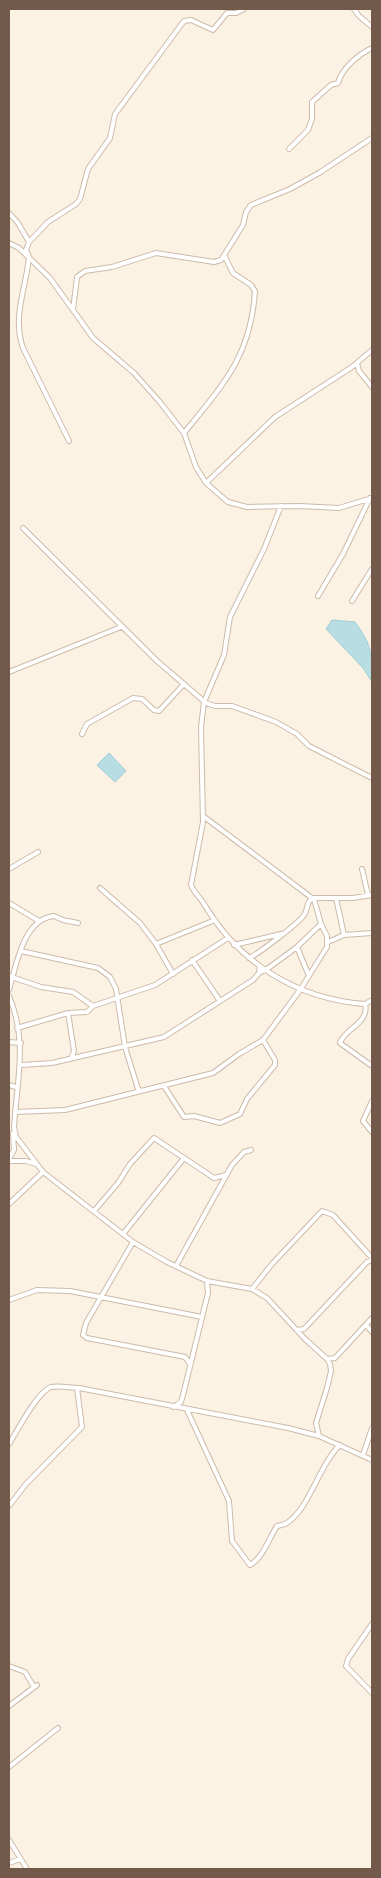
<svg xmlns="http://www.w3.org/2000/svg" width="381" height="1878" font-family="Inter,sans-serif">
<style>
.water{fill:#b8dee4;stroke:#9fcdd6}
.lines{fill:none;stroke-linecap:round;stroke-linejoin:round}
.minor-casing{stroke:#cdbaaa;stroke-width:6}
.minor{stroke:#fff;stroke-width:4}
</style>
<rect width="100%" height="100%" fill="#fcf2e3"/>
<path class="water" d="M332,620L355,622C372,645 372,654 372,682L363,668L326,629Z
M109,753L126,771L115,782L97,765Z"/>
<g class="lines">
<defs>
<path id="minor" d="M354,9L359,16L372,27
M289,149L308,130L312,119V102L331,85L338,83C342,68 359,54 372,48
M9,213L18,223L29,242
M9,243L19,248L50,278L93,338L134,373L159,401L184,433L196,467L206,483L228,502L247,507L300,506L339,508L372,498
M73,310L77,277L85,271L112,267L156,253L214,262L221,260L243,225L246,212L251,205L290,189L319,173L372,138
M357,363L359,371L372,387
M184,433C223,385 251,356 255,291L251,285L233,273L225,257
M69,441L23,348C12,316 26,289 29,257L26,250L29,242L48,222L76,204L80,199L88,169L110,138L115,114L184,21L191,20L213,30L227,13H236L244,9
M206,483L275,417L352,367L372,350
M281,506L264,549L230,617L224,655L204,702L201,727L203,822L191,885C194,893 200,897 204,904C239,963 297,999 365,1004C370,1023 345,1028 340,1043L372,1066
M23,528L157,661L206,703L215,706H232L276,722L297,734L309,746L372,778
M318,596L343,554L370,498
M352,601L372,569
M9,672L121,627
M82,734L87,724L133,698L142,699L154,710L159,711L183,685
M203,816L312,898H353L372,895
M9,869L38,852
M362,869L368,895
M100,888L140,923L156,944L173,974
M336,898L344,935
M9,903L39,921
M328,942L344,935L372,933
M156,944L215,920
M234,945L281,934
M21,951L98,968L110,977L116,989L125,1047L138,1089L141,1091
M249,958C258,954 299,923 304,915C309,908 305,904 312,898
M192,960L220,1001
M259,973L267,969L297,947
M9,976L41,987L73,992L93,1006L155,985L228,938
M309,976L297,947L321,924L314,899
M9,990C16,966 23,919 54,916L63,920L78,923
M9,996C28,1041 17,1080 14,1127L16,1137L43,1172L133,1242L167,1262L207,1281L252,1289L267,1298L305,1339L327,1359L330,1364L331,1371L327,1388L316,1423L319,1436
M365,1004L372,1000
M68,1013L74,1051L71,1059
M17,1028L68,1013L87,1012L93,1006
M9,1042L21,1043
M21,1065L52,1063L164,1037L253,980L259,973L260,966
M9,1085L16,1087
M164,1086L184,1117L194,1116L220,1123L240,1114L247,1099L275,1065V1060L263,1040
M372,1101L363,1121L372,1132
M15,1112L65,1110L213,1073L239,1054L263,1040L300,990L327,947V936L321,924
M9,1159L14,1150L13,1133
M9,1161H26L36,1164
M9,1204L43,1172
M94,1211L118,1183L130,1164L154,1138L214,1178L226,1175
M123,1234L184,1158
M133,1242L86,1323L83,1335L87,1338L185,1357L190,1364
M176,1266L232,1165L244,1152L251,1150
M252,1289L272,1264L322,1211L333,1215L372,1258
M9,1300L37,1290L70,1291L202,1317
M366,1325L372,1332
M297,1330L304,1329L367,1262L372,1260
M327,1359L335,1358L372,1318
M173,1407L181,1402L183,1395L208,1293L207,1281
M187,1410L229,1501L232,1541L250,1565C263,1558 269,1538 277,1526C280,1525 284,1525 287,1523C309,1509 319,1465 340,1445
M9,1444C17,1431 38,1391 51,1387C59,1385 71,1388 79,1388L288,1428L319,1436L372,1460
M363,1455L372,1428
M9,1506L26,1484L82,1427L77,1388
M372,1624L348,1659L346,1666L372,1693
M9,1666L25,1672L34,1687
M9,1706L37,1685
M9,1767L58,1728
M9,1840L27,1869
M9,1863L20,1859"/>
</defs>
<use href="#minor" class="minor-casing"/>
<use href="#minor" class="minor"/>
</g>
<rect width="381" height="1878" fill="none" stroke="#73594a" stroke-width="20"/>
</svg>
